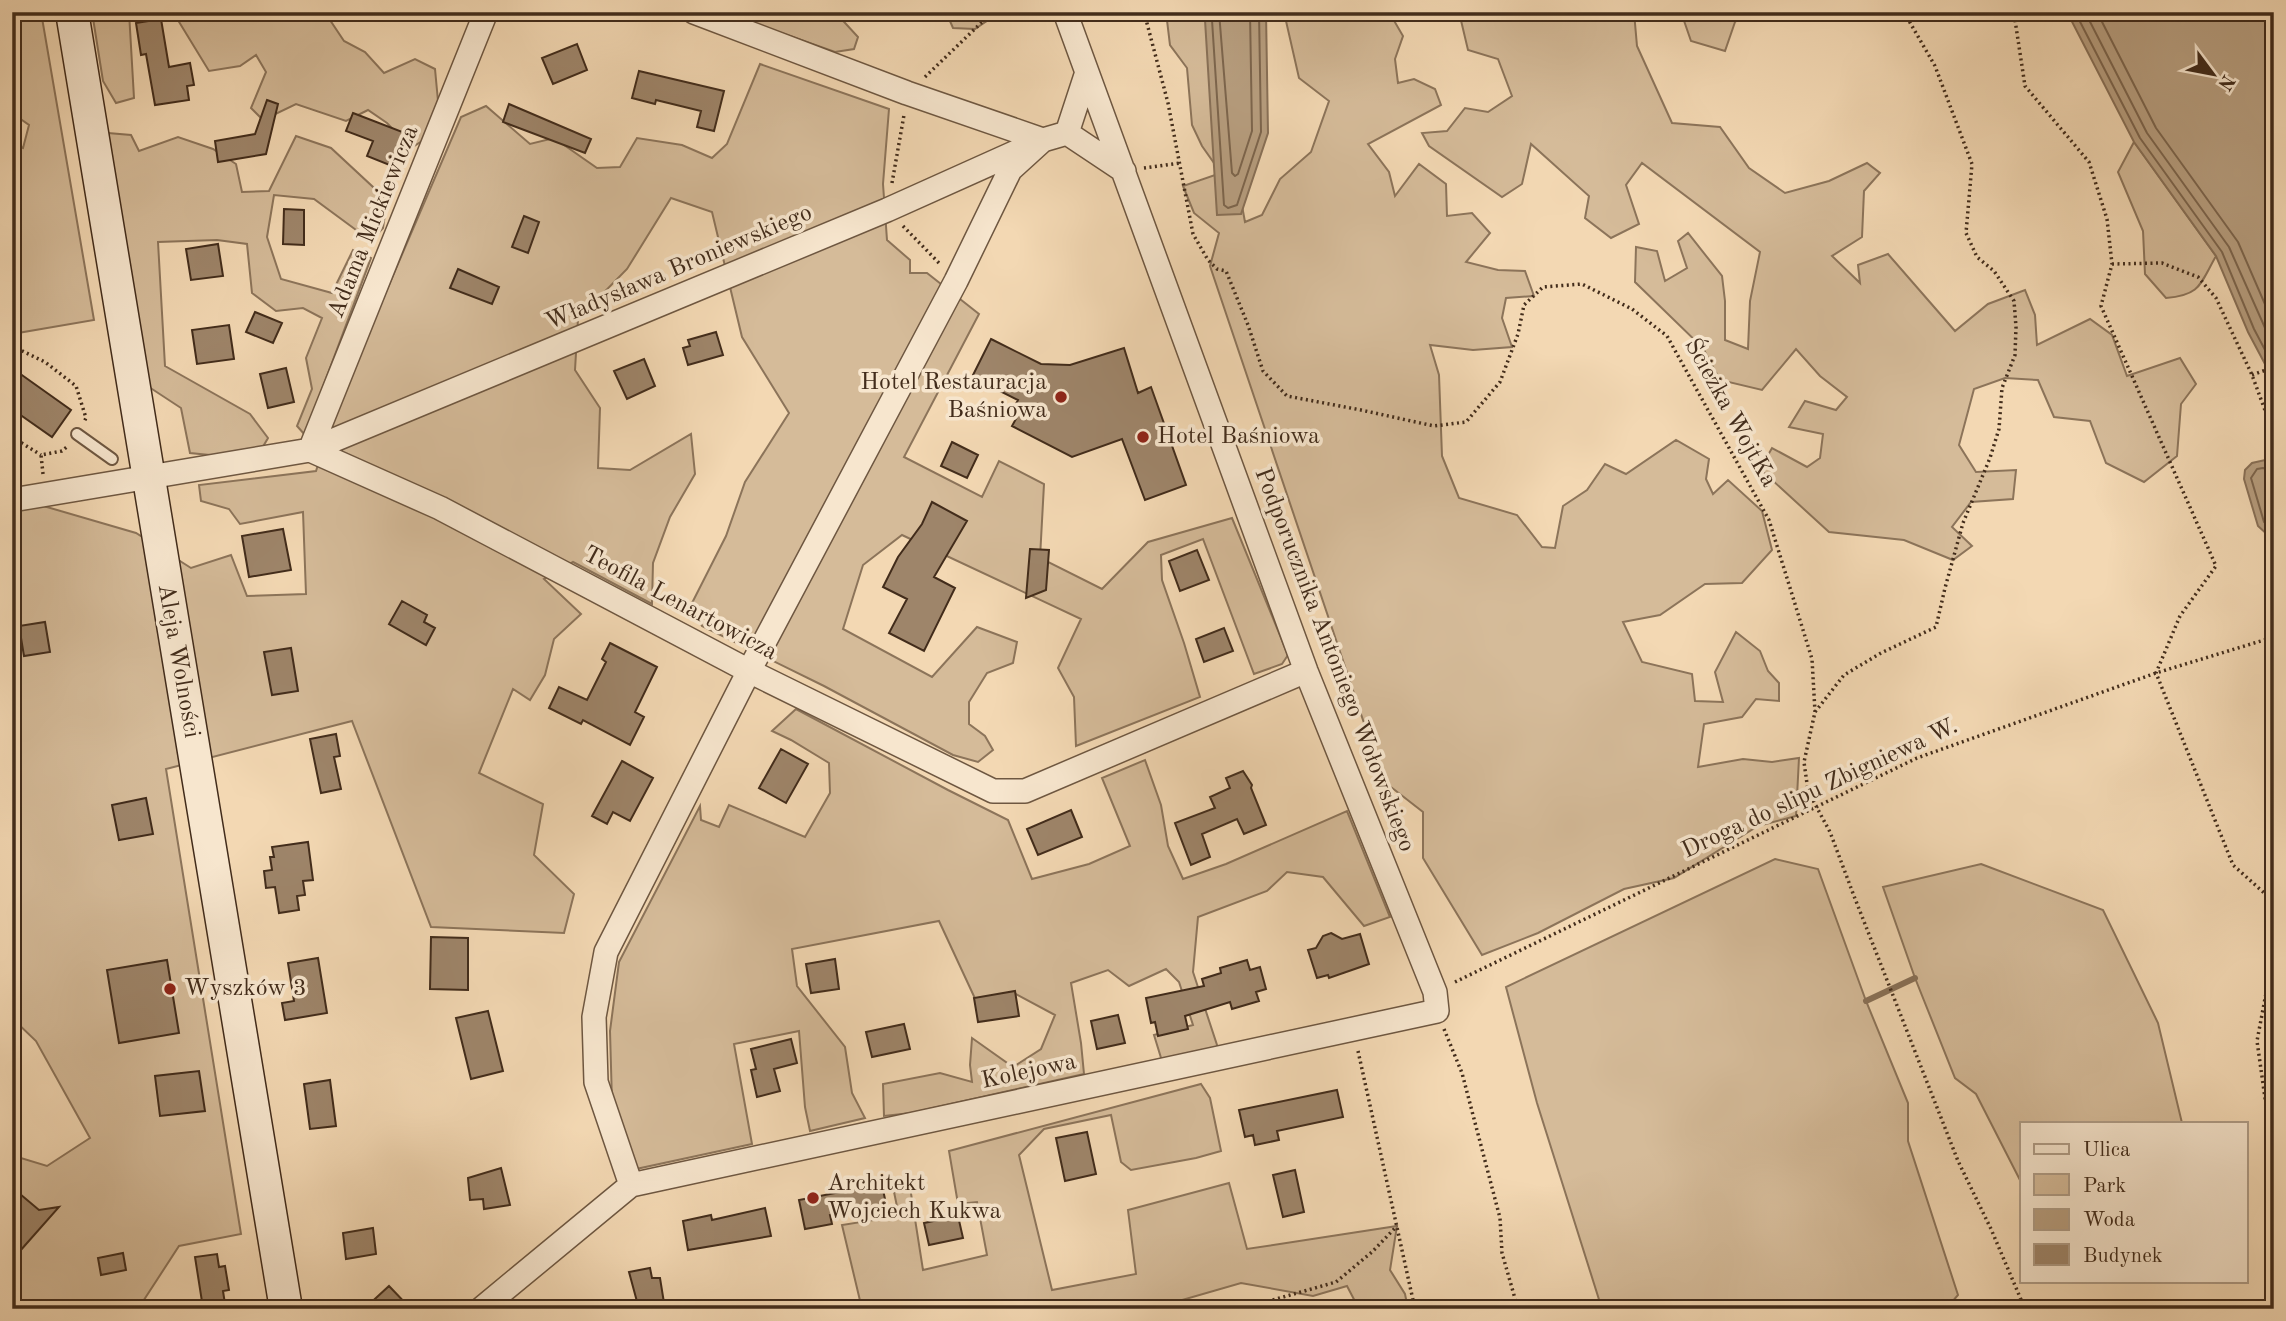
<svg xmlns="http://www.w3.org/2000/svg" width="2286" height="1321" font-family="'Old Standard TT',serif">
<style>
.green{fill:#d5bb99;stroke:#8c745a;stroke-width:2}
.water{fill:#b79e7f;stroke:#887057;stroke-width:2}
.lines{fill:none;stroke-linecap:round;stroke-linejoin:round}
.shore{stroke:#7c654d;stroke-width:2}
.stream{stroke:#887057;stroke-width:6}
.building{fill:#9e856a;stroke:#422c1b;stroke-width:2}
.lane-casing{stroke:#6e5741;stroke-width:14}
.street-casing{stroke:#6e5741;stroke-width:26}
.secondary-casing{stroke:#422c1b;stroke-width:35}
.path{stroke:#422c1b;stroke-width:3.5;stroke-dasharray:2 3.5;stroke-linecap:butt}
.lane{stroke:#f7e6ce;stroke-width:10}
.street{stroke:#f7e6ce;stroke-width:23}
.secondary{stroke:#f7e6ce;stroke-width:32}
.poi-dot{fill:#8f2418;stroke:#f7e6ce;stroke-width:2.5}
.labels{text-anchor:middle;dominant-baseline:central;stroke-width:7;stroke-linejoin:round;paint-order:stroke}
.street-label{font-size:24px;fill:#422c1b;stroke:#f7e6ce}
.poi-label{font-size:24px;fill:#422c1b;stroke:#f7e6ce;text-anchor:start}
</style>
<rect width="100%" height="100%" fill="#f3d8b3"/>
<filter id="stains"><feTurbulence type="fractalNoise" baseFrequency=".00286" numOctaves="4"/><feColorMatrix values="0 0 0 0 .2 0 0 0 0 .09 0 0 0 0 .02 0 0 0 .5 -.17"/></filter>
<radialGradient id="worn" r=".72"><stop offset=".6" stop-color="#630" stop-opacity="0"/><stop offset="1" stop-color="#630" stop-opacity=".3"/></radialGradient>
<path class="green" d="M12,12H41L94,320L12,334V229L17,222L12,219V145L23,148L29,125L12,113Z
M92,12H129L134,98L116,103L103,81Z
M173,12H336L328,17L344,41L365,52L384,73L415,59L435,69L438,101L422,141L411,148L387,123L368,110L346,121L296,104L263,120L251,108L266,72L256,55L240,66L209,71Z
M722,12H835L858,37L854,49L835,52Z
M946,12H1000L975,29L953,28Z
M1166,12H1218L1231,146L1245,222L1262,215L1280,179L1311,152L1329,101L1299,78L1286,21L1292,12H1389L1403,36L1395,59L1398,83L1414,79L1435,89L1441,105L1368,144L1389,172L1395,196L1419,164L1446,184L1447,216L1472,213L1490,233L1466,262L1498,270L1525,271L1534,296L1506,298L1502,318L1512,347L1473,350L1430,345L1439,375L1442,456L1459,498L1517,515L1542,547L1555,548L1563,506L1587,490L1605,464L1626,474L1676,440L1709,459L1706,479L1713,494L1728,480L1762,511L1772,550L1742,583L1705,584L1660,615L1623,622L1642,662L1692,674L1695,701L1723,702L1715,672L1736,632L1760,651L1768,671L1779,683V701L1756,699L1742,717L1704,724L1698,767L1743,759L1772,762L1799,758L1796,816L1758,826L1674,878L1624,889L1538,933L1482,955L1423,858V812L1378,777L1364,723L1210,266L1219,233L1194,213L1183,186L1221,173L1202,146L1192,125L1187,68L1170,45Z
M1459,12H1634L1637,46L1672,123L1720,127L1749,168L1785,193L1829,181L1867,163L1880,173L1864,191L1862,237L1832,256L1860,283L1858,265L1888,254L1955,331L1988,304L2025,290L2035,315L2037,345L2090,319L2112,335L2127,376L2180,358L2196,384L2181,404L2177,456L2144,482L2106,463L2090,421L2054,417L2038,380L2005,378L1974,389L1959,445L1976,472L2016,470L2013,499L1971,502L1952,527L1972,546L1953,560L1904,540L1829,532L1760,469L1772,448L1807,467L1820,458L1823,434L1789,427L1805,401L1836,410L1847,397L1820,376L1796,349L1762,390L1720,380L1703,348L1635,282L1636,247L1657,251L1665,281L1687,268L1678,241L1688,233L1722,276L1725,301V340L1748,349L1750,301L1760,252L1642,163L1626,185L1639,224L1611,238L1585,218L1589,196L1531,144L1522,184L1502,197L1429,146L1422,133L1447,131L1465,108L1488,112L1512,96L1498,59L1468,50Z
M1681,12H1694L1717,19L1715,12H1748L1735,22L1725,51L1691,41Z
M760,64L889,109L883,184L887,240L910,260V273H927L979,314L904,457L982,497L999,461L1044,484L1040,558L1102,589L1148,542L1232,518L1288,655L1282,664L1254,674L1203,539L1161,555L1162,580L1184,643L1200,697L1076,746L1074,697L1058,668L1081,619L902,535L863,565L843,629L932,677L977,627L1017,642L1013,663L987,673L969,702V724L985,736L993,750L978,762L953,755L824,686L702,626L692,603L726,536L745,482L789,413L742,337L712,212L671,198L627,269L578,319L575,370L600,408L598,468L630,470L691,434L695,474L670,517L653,563L652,604L573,562L544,579L581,614L554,639L545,675L530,700L513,689L479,773L543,804L534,855L574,894L564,933L431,927L352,721L166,769L241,1234L179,1246L138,1309H18L12,1303V1161L21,1158L47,1166L90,1138L36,1041L12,1018V509L40,505L136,533L191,568L231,555L247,596L306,594L303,512L240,524L229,509L201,501L199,485L316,471L337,406L461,117L486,106L530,144L554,138L597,168L620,167L637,138L682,145L712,158L727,144Z
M108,133L131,135L139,151L178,137L213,149L236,164L242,192L269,191L296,136L331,148L387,200L383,228L371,241L314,199L274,195L267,237L281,279L332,293L353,250L371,258L305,435L297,426L312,389L306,358L322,318L303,308L276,311L252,293L247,244L217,240L158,242L165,366L250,414L268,438L261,450L220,456L190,453L181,408L149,387Z
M2134,142L2216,256C2200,284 2201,295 2166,298L2145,274L2143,231L2118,172Z
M796,709L948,790L1008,820L1032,879L1089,864L1130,846L1102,778L1145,760L1161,805L1168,846L1183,879L1226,864L1347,811L1390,917L1364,926L1323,877L1287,872L1267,891L1198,917L1193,972L1219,1051L1162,1061L1154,1035L1193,1025L1179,982L1166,969L1129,986L1108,970L1071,983L1081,1043L1084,1074L911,1113L884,1116L883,1084L940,1073L972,1082L970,1065L972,1038L1013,1067L1041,1049L1055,1015L1014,993L978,1005L939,921L792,949L797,986L845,1047L852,1093L865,1118L810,1131L805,1107L799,1031L734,1044L752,1144L636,1169L612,1102L610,1031L619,962L700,806L701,820L719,827L729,805L805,837L830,793L829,763L791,740L772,731Z
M1775,859L1818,869L1866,1001L1908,1103V1141L1958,1295L1946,1309H1602L1537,1103L1506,987Z
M1981,864L2103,910L2158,1023L2182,1123H2022V1184L1976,1094L1955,1078L1915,978L1883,887Z
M1201,1084L1210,1098L1221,1151L1196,1158L1131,1170L1121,1162L1111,1115L1044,1129L1019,1155L1052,1290L1136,1274L1128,1210L1229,1183L1247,1249L1397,1226L1390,1270L1405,1294L1408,1309H1359L1347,1286L1313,1296L1241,1283L1151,1309H862L842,1225L899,1216L894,1192L910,1187L923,1270L987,1255L977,1202L958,1204L949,1151Z"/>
<path class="water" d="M1202,12H1266L1268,133L1241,214L1217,215L1205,20Z
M2067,12H2274V381L2248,332L2216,256L2134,142Z
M2265,460L2274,467V537H2270L2258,526L2244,479L2245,470L2252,463Z"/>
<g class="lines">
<path class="shore" d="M1210,12L1212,20L1224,205L1228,208L1237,205L1261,132L1259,12
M1219,12L1232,173L1235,176L1238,174L1252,131L1250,12
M2075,12L2140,138L2222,252L2254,329L2274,367
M2085,12L2147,133L2229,247L2274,348
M2097,12L2156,128L2238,242L2274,325
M2274,472L2263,468L2257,469L2251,478L2264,522L2274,530"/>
<path class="stream" d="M1866,1001L1915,978"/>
</g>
<path class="building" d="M161,19L169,67L190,63L194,85L187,86L189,100L155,105L146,54L141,55L136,23Z
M577,44L587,70L553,84L542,58Z
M639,71L724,91L714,131L697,127L701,111L656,100L655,104L632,98Z
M267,100L278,104L266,154L218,162L215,141L255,134Z
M509,104L591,139L585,153L503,122Z
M353,113L405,133L392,166L367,156L373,141L346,131Z
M284,209L304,210V245L283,244Z
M524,216L539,222L528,253L512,247Z
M218,244L223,276L191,280L186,249Z
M458,269L499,287L492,304L450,288Z
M255,312L282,323L273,343L246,332Z
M229,325L234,359L197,364L192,330Z
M716,332L723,355L688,365L683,348L690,346L688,340Z
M991,339L1041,364L1070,365L1124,348L1138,393L1151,387L1186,485L1145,500L1122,439L1072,457L1012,426L1017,417L1011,414L1018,400L972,377Z
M644,359L655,386L627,399L614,371Z
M12,368L71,410L52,437L12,409Z
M286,368L294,402L268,408L260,374Z
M952,442L978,455L967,478L941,466Z
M932,502L967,521L934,577L955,588L924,651L889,633L907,599L883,587L898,557L922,524Z
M283,529L291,570L249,577L242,536Z
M1030,549L1049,550L1046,590L1026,598Z
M1197,550L1209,580L1180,591L1169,561Z
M402,601L427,615L424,622L435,628L426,645L389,624Z
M45,622L50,652L24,656L19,626Z
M1224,628L1233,651L1204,662L1196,639Z
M610,643L657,667L635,712L644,717L630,745L583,720L581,724L549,708L559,687L587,700L606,662L602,659Z
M291,648L298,691L272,695L264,652Z
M336,734L340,756L334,757L341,789L321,793L310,739Z
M781,749L808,764L786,803L759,788Z
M622,761L653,778L630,821L613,812L607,824L592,816Z
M1243,771L1252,785L1251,788L1266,825L1244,834L1237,819L1202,834L1210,857L1191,865L1175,823L1215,808L1210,797L1230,788L1226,778Z
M146,798L153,834L119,840L112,805Z
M1071,810L1082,837L1038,855L1027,829Z
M308,842L313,880L303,881L305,895L297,896L299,910L279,913L275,887L266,888L264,871L272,870L270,857H274L272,847Z
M1331,933L1342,939L1360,934L1369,964L1329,978L1328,975L1317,978L1308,950L1316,948L1323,936Z
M431,937L468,938V990L430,989Z
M318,958L327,1013L285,1020L282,1003L294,1001L288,963Z
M835,959L839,989L811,993L806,964Z
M167,960L179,1033L119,1043L107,970Z
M1247,960L1250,970L1260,967L1266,989L1256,992L1259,1001L1232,1009L1230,1002L1185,1016L1188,1029L1158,1036L1155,1022L1151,1023L1146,998L1204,986L1202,979L1221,973L1220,968Z
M1015,991L1019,1016L978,1022L974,998Z
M488,1011L503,1071L471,1079L456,1018Z
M1118,1015L1125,1043L1097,1049L1091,1021Z
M904,1024L910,1049L872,1057L866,1032Z
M791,1039L797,1063L774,1069L780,1091L757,1097L751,1070L756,1069L751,1049Z
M199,1071L205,1111L160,1116L155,1076Z
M330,1080L336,1126L310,1129L304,1084Z
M1337,1090L1343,1117L1277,1131L1279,1140L1255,1145L1253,1135L1245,1137L1239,1110Z
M1087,1132L1096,1174L1065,1181L1056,1138Z
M501,1168L510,1205L484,1209L483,1199L470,1200L468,1178Z
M1295,1170L1304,1212L1283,1217L1273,1175Z
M881,1180L886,1204L830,1215L832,1224L805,1229L799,1200L856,1189L855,1185Z
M20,1194L39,1210L59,1207L12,1260V1204Z
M765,1208L771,1236L688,1250L683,1221L711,1215L712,1220Z
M958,1216L963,1238L929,1245L924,1223Z
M373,1228L376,1254L346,1259L343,1233Z
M123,1253L126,1270L101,1275L98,1258Z
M217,1254L219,1267L225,1266L229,1290L223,1291L225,1304L203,1308L195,1257Z
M650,1268L652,1278H660L665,1309H639L629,1272Z
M389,1286L411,1309H364Z"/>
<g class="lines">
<defs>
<path id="lane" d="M77,434L112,459"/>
<path id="street" d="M694,12L907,93L1043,140
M1067,133L1124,171
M310,450L887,210L1043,140L1067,133L1087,72
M310,450L486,12
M12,500L310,450L440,508L749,671L993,791H1025L1306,671
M631,1185L596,1082L594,1017L606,952L749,671L956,281L1010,170L1043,140
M481,1309L631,1185L1437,1011L1435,992L1306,671L1065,12"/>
<path id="secondary" d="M72,12L286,1309"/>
</defs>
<use href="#lane" class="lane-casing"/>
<use href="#street" class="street-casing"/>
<use href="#secondary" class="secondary-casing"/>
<path class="path" d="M1144,12L1168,103L1193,234L1208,260L1217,269L1226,271L1248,325L1263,371L1287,396L1361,410L1434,426L1466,422L1500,382L1518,334L1524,305L1543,287L1582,284L1632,309L1667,336L1769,520L1812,659L1815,712
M1904,12L1935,66L1972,164L1966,233L1977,257L1994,271L2014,301L2016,327L2015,355L2002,388L1999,429L1990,458L1963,523L1945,588L1936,627L1881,653L1844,675L1815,712L1804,762L1808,791L1830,832L1854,896L1958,1161L1991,1229L2025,1309
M2008,12L2015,20L2025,86L2089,162L2107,219L2112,264L2101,306L2216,566L2180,616L2156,673L2233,865L2272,900L2274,909
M925,77L981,23L1000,12
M1144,168L1180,163
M892,183L904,115
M903,226L939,263
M2112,264L2162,263L2198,277L2216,298L2252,375L2266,413L2274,421
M12,346L45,362L76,386L86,418L84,422
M2252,375L2274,367
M12,437L41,455
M43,474L41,455L62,451L68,446
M2274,951L2257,1041L2274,1162
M1455,982L1917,758L2156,673L2274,637
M1444,1029L1462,1073L1500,1218L1502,1253L1518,1309
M1358,1051L1415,1309
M1241,1309L1336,1282L1372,1252L1397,1226
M2266,1309V1297L2274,1286"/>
<use href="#lane" class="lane"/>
<use href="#street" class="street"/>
<use href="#secondary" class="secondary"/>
</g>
<g class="poi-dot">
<circle cx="1061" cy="397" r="7"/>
<circle cx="1143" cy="437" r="7"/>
<circle cx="170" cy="989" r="7"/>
<circle cx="813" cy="1198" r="7"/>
</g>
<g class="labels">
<g class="street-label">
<text transform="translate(374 222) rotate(-68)">Adama Mickiewicza</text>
<text transform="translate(679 268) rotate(-23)">Władysława Broniewskiego</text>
<text transform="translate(1730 413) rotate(61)">Ścieżka WojtKa</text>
<text transform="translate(680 604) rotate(28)">Teofila Lenartowicza</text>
<text transform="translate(1334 660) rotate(69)">Podporucznika Antoniego Wołowskiego</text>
<text transform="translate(178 661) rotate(80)">Aleja Wolności</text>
<text transform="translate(1820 789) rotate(-25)">Droga do slipu Zbigniewa W.</text>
<text transform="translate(1029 1072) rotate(-12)">Kolejowa</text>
</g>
<g class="poi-label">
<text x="1047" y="383" text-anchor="end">Hotel Restauracja<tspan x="1047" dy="28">Baśniowa</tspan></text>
<text x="1157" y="437">Hotel Baśniowa</text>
<text x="184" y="989">Wyszków 3</text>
<text x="827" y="1184">Architekt<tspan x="827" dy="28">Wojciech Kukwa</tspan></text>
</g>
</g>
<rect width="2286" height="1321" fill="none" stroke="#f3d8b3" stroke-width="42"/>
<rect x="14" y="14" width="2258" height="1293" fill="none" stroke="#422c1b" stroke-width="3.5"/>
<rect x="21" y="21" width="2244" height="1279" fill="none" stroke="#422c1b" stroke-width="2"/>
<rect x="2020" y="1122" width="228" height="161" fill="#f7e6ce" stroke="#af9c86" stroke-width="2"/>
<rect x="2034" y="1144" width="35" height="10" fill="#f7e6ce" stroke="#af9c86" stroke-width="2"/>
<text x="2083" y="1156" font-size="21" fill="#422c1b">Ulica</text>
<rect x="2034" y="1174" width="35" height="21" fill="#d5bb99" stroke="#af9c86" stroke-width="2"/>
<text x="2083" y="1192" font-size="21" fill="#422c1b">Park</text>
<rect x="2034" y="1209" width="35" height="21" fill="#b79e7f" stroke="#af9c86" stroke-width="2"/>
<text x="2083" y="1226" font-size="21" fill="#422c1b">Woda</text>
<rect x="2034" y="1244" width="35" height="21" fill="#9e856a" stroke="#af9c86" stroke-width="2"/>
<text x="2083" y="1262" font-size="21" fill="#422c1b">Budynek</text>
<g transform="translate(2213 74) rotate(122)" stroke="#f7e6ce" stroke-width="5" paint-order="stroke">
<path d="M0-5L12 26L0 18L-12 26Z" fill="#422c1b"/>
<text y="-10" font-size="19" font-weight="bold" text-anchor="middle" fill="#422c1b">N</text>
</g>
<rect width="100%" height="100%" filter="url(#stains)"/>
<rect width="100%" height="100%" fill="url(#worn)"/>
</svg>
